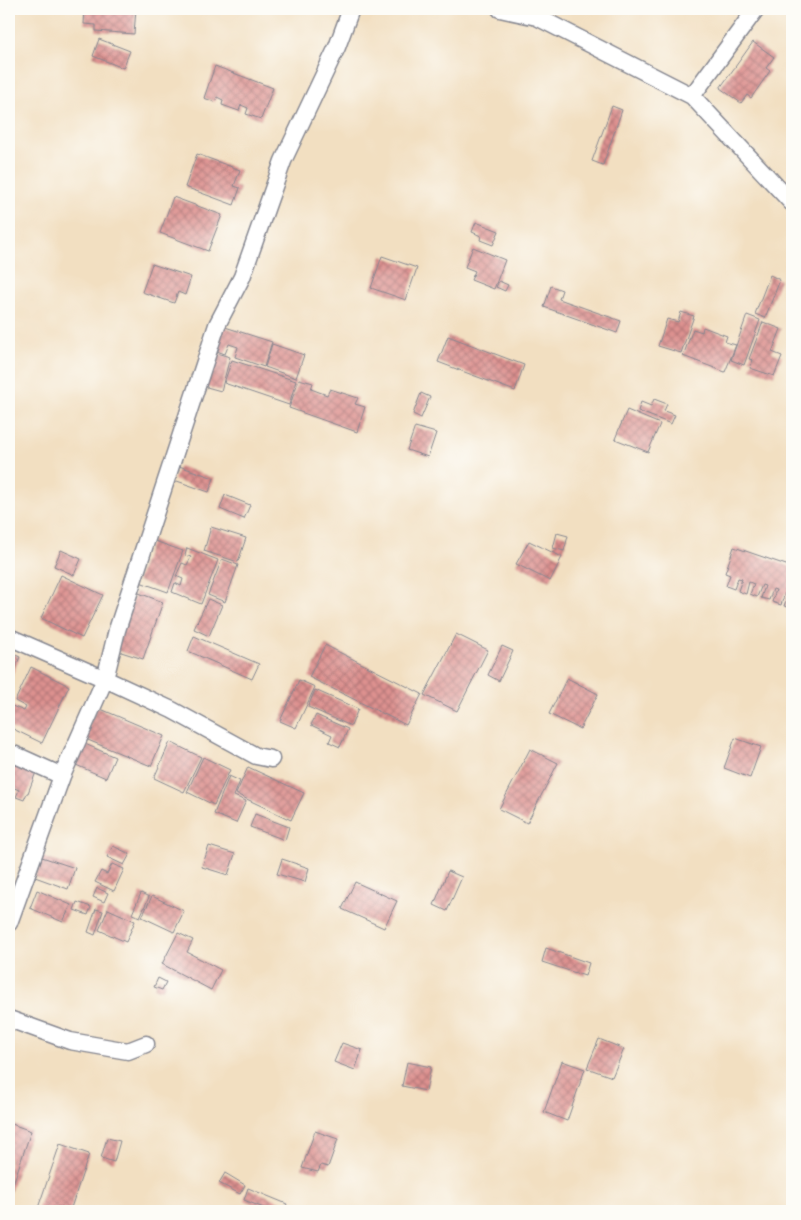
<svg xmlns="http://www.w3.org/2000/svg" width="801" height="1220" font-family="'Indie Flower',sans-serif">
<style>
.building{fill:url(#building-cross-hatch)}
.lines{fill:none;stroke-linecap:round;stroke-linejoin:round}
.street-casing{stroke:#868790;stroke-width:19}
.street{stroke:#fff;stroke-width:16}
</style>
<defs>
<pattern id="building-cross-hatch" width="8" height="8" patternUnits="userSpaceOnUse" patternTransform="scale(1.25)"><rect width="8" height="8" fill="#dd918f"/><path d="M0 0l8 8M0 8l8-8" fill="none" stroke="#b27778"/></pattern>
</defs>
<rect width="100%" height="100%" fill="#fdfcf7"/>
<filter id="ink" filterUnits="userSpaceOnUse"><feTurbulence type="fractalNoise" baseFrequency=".02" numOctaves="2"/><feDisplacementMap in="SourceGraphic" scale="10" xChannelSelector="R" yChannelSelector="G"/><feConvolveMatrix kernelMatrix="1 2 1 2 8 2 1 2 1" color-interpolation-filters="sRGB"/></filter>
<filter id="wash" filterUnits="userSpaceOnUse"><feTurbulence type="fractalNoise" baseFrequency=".0096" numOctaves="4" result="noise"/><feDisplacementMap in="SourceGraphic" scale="20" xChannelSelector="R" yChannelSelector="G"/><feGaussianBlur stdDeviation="1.12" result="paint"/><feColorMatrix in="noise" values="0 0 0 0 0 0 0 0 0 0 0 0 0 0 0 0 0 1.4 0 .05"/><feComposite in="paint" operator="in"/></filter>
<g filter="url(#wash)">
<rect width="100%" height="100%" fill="#f2dfc1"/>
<g id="blocks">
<path class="building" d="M85,9H136L134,34L96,31V25L84,24Z
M99,39L130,51L123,68L93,56Z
M753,42L774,57L766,68L770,71L751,98L747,95L741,103L720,88Z
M215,66L273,88L261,119L246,114L248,108L241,105L239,111L222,105L223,100L217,97L215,102L204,98Z
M612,106L622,110L603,165L592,161Z
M197,154L240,170L234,186L240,188L234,205L185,187Z
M173,197L222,215L208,251L160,233Z
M476,222L499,231L493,245L480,240L481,236L472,232Z
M473,247L505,260L494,289L471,280L475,271L465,267Z
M382,256L417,268L406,300L371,288Z
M152,264L191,277L185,295L178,292L174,303L142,292Z
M770,275L780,280L765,318L755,314Z
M499,281L508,285L505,291L496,287Z
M551,286L562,290L559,299L621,321L617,333L544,307Z
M681,312L694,316L681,353L658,346L667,319L678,322Z
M747,315L760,320L744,365L731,360Z
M763,322L781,329L772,352L782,356L774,376L750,368L753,360L749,359Z
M222,326L272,342L264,367L235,357L238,347L229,344L225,354L214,350Z
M703,327L727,336L725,342L736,345L725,372L683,356L693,329L702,332Z
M448,336L524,365L515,391L438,362Z
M272,344L304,355L296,378L265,367Z
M213,352L230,357L221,391L203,386Z
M232,360L296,381L289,405L224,383Z
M299,379L313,383L311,389L327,395L330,389L358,398L355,404L365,407L357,432L289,408Z
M421,393L430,397L421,418L413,414Z
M654,399L667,404L664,411L675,415L671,424L638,411L641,402L651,406Z
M627,410L660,424L648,452L615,439Z
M415,427L436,433L428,457L407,450Z
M179,466L214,478L209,492L174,480Z
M225,495L250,505L244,519L220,509Z
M211,527L246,538L238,562L204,551Z
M557,533L568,536L564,551L553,548Z
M152,540L183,551L168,592L137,581Z
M529,541L562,557L550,581L516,564Z
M734,547L792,567V608L784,606L788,594L785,593L781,605L772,602L776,590L773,589L769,600L761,598L765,586L762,585L757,597L750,594L754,584L749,582L746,594L738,591L742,579L738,578L734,589L726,586L730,575L725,573Z
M187,548L218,560L201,604L172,592L175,583L181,586L183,579L176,576L182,563L187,565L191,557L185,555Z
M61,550L81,559L74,575L54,566Z
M222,559L238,565L225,602L208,595Z
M61,575L103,595L82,638L41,618Z
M136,592L163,602L143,659L115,650Z
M208,599L222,605L209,636L194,629Z
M456,634L488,650L457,711L424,695Z
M194,636L259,664L252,679L188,651Z
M325,645L422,694L406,725L309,677Z
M502,646L513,651L499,681L488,675Z
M9,652L20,657L9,682Z
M31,667L69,686L42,743L9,727V713L12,706L24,711L26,707L15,701Z
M567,678L598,694L580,729L549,714Z
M299,680L315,687L296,728L280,721Z
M315,690L358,709L351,726L308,707Z
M96,707L164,736L151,766L83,738Z
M316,715L348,729L340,747L329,742L332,735L311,725Z
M735,738L761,747L750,778L724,768Z
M170,742L201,757L184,792L154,778Z
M85,744L115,757L106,778L76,765Z
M530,749L558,763L527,823L499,809Z
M203,757L230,770L214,805L187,792Z
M9,762L36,772L28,793H27L24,800L16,797L19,790L12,787L9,794Z
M248,767L304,793L291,820L236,794Z
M229,776L240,781L234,796L246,801L236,823L214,814Z
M255,814L289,827L285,840L250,827Z
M113,846L130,854L124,865L107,857Z
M209,846L235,854L228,875L202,867Z
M42,857L75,868L68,889L35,877Z
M282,859L309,868L305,882L277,874Z
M112,864L124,869L114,891L95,882L101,871L107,874Z
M448,871L462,877L447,911L434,905Z
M355,882L397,901L384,928L342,909Z
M97,888L108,893L104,902L93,897Z
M37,890L71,905L63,922L30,908Z
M141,893L149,897L140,917L132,914Z
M152,896L184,911L174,932L142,917Z
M77,902L91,907L88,915L74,910Z
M96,909L103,911L95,935L88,932Z
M108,909L135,921L126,942L99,930Z
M178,933L193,940L187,952L221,970L211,990L162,964Z
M546,948L589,963L585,976L542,962Z
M158,978L166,982L162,990L154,987Z
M599,1039L624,1049L612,1077L587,1068Z
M342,1043L362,1050L355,1070L334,1062Z
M562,1061L585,1069L567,1121L544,1112Z
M407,1062L431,1067L426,1091L402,1086Z
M9,1123L31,1131L9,1196Z
M315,1131L338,1139L328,1167L321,1165L318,1172L302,1168Z
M107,1138L120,1141L114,1162L101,1158Z
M60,1144L89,1154L70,1211H47L38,1208Z
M225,1173L245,1185L240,1194L219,1183Z
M248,1188L287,1204L284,1211H271L244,1200Z"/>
</g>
</g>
<g filter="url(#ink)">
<use href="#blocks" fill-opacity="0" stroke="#868790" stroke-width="1"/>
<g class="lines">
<defs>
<path id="street" d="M500,9L537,17L692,96L792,203
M692,96L756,9
M9,637L105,679L172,710L256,756L271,759
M9,752L62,776
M9,923L62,776L105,679L117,630L217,325L242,277L283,161L337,47L351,9
M9,1019L70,1041L128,1051L146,1044"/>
</defs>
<use href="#street" class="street-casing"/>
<use href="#street" class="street"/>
</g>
</g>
<rect width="801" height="1220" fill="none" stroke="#fdfcf7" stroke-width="30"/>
</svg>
